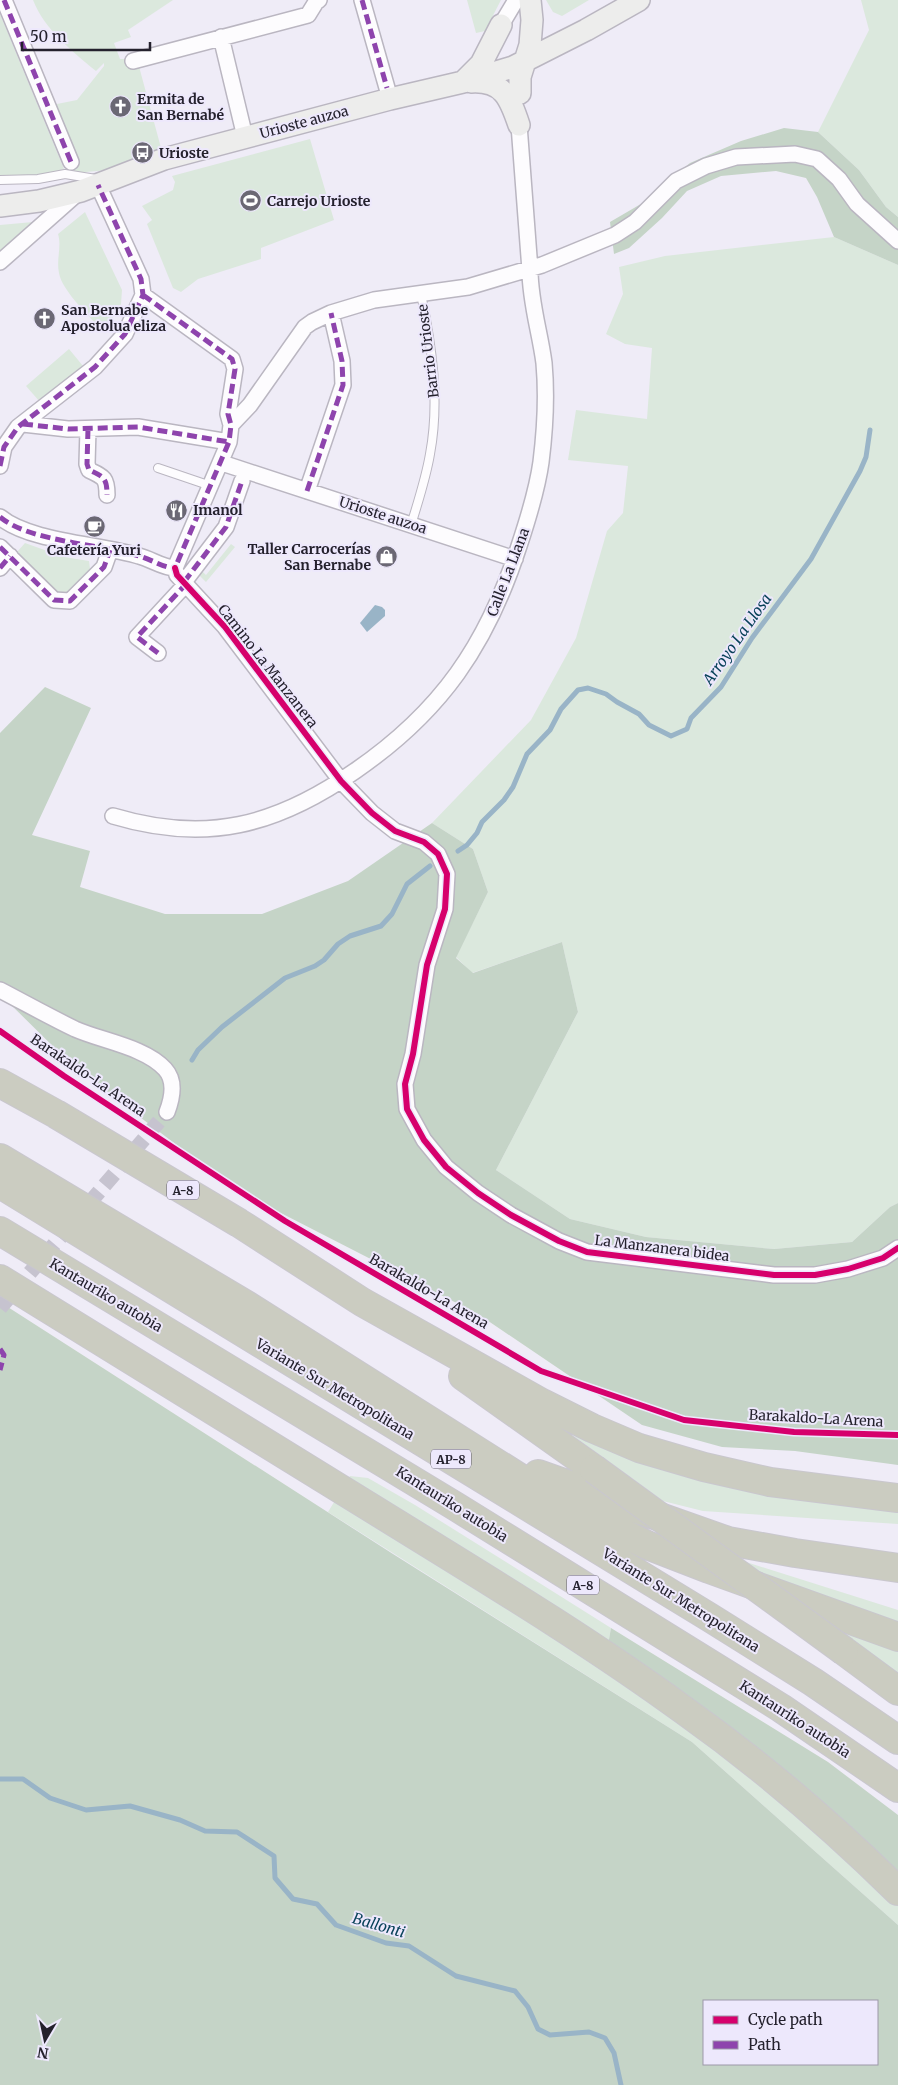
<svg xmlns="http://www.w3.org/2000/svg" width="898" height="2085" font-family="Merriweather,serif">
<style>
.green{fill:#dbe8dd}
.forest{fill:#c5d4c7;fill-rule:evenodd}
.water{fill:#99b4c7}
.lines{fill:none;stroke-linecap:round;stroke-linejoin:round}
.stream{stroke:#99b4c7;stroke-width:5}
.street-tunnel{stroke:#c6c3cf;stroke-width:15;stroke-dasharray:15 8;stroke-linecap:butt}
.lane-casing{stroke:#bab6c1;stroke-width:10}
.street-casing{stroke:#bab6c1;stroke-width:18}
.secondary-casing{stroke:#bab6c1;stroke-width:24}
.highway-casing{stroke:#c9c7ce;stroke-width:30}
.lane{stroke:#fdfcfe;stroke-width:8}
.street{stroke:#fdfcfe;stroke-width:15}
.secondary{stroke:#ededec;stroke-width:21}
.highway{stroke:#cbccc1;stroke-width:28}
.highway-bridge-casing{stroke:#c9c7ce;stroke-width:30;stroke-linecap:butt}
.highway-bridge{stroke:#cbccc1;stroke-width:28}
.quiet{stroke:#8e44ad;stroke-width:5;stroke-dasharray:10 5;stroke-linecap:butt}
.cycleway-casing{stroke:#ede8fc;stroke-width:9}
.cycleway{stroke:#d6006c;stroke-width:6}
.labels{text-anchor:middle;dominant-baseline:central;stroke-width:4;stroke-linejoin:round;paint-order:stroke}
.shield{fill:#ede8fc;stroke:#605d6b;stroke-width:1}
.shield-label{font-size:12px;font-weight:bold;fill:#24212d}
.poi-label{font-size:14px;font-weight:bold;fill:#24212d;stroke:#ede8fc;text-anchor:start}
.street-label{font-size:14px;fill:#24212d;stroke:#ede8fc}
.water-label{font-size:15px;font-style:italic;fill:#094259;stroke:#ede8fc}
</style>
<rect width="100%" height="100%" fill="#efecf7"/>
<path class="green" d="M33,0H173L128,30L131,37L114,43L120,59H137L164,159L119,169L75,173L47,106L77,100L104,66V63L96,71C73,52 44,29 33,0Z
M467,0H501L485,31L476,33Z
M546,0H589L562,16L553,12Z
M861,0H898V217L886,207L859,170L818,132L869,30Z
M0,14L64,169L46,175L0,176Z
M310,139L334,220L261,248V259L198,279L181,292L173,288L147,224L152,220L142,206L173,190L175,182L172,176Z
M85,212L122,290L121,304L104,332C91,318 62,291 59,273C56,259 62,247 58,234Z
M33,222L0,254V225Z
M834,237L898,265V1203L890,1207L852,1242L774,1249L646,1237L570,1219L496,1170L578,1012L562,942L472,973L456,957L488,892L473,849L432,823L531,720L576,638L607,531L623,513L628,466L568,460L576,410L647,419L652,348L625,344L606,334L623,294L619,267L665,256Z
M69,349L83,366L40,402L26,386Z
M25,543L64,557L89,561L90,569L67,592H57L17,552Z
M231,544L235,547L206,582L197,573L200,569L206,575Z
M557,1424L898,1510V1524L703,1511L663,1501Z
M350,1476L368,1478L415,1505L611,1628L608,1645L898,1875V1925L692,1742L328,1512Z
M743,1561L898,1610V1628L762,1578Z
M825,1623L898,1650V1674Z"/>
<path class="forest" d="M784,128L818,132L859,170L886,207L898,217V265L834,237L817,197L806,178L776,171L721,176L687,191L662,218L629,248L614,254L610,222L646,201L661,186L690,163L741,141Z
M45,687L91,708L32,835L90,851L80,887L165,914H262L348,881L432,823L473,849L488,892L456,958L473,973L562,942L578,1012L496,1170L570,1219L646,1237L774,1249L852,1242L890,1207L898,1203V1465L795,1451L722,1447L642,1425L478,1314L236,1190L74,1067L0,994V733Z
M0,1302L393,1554L692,1742L898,1925V2085H0ZM704,2001H877V2064H704Z
M611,1628L828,1762L898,1815V1875L608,1645Z"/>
<path class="water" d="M375,605L382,607L385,610V616L367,632L360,623Z"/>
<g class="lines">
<path class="stream" d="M458,851L467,845L477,833L482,822L504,800L513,787L527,754L550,730L561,709L578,690L588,688L606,694L617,702L639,714L649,725L671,736L687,729L691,718L721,687L752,638L811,559L860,471L866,457L870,430
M192,1060L198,1050L222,1027L285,978L315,966L324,960L338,944L350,936L381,926L392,914L407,884L430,866
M0,1779H23L50,1798L86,1810L130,1806L180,1820L205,1831L237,1832L274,1856L275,1878L293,1899L317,1904L336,1925L386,1943L409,1946L456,1976L515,1991L528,2007L538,2029L550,2035L589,2032L605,2038L614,2053L621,2085"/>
<path class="street-tunnel" d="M0,1308L167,1112"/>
<defs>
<path id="lane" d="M0,180L38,179L65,174L96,179
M158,468L211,486
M411,525C418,502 426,478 430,454C440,401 432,346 421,294"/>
<path id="street" d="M4,0L71,162
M362,0L387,88
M501,25L516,0
M221,37L245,137
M133,61L308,15L316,2L319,0
M0,262L79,192
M143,295L232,359L235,369L228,414L231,425L229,442L175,568
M23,424L68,429L138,427L229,442
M231,425L250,405L305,327L312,322L331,313L374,300L468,287L542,265L615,235L635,222L676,181L706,166L736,157L795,154L817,159L839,179L857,204L898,241
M88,429L87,464L89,470C104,477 107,478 107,495
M222,463L515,559
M0,466L4,447L18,427L95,367L125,334L143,295L141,279L98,185
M307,491L343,385L342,361L331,313
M0,517C30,542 101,544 139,556C151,559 163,568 175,568
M0,547L54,600L70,601L104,567L110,550
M0,568L10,556
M175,568L177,575L225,627L341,781L372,813L395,831L424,842L438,854L447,874L445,909L427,965L413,1054L405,1084L407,1109L424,1140L446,1167L478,1193L511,1215L559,1241L587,1252L774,1275H815L848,1269L883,1258L898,1248
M184,582L226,527L242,481
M158,653L137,637L186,584
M113,816C206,844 276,826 355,771C441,712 487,645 519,546C528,519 537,491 541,462C545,430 547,396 544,363C540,332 530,302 530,270L519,125
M0,990C25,1003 50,1017 75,1029C102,1041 145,1047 165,1069C176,1081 172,1099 167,1112"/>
<path id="secondary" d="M463,82L481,64L501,25
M471,82C503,80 510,98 519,125
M520,93V77L530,45L532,20L530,0
M0,206L39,201L81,191L164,159L390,99L463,82L513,67L586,30L639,0"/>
<path id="highway" d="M0,1083L56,1114L239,1223L362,1302L542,1403L592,1428L639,1448L704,1467L770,1482L898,1498
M0,1158L248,1306L528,1483L580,1512L647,1545L709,1569L898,1637
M0,1184L709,1617L813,1682L898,1740
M0,1231L455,1506L781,1708L898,1788
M0,1279C124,1356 248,1433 373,1509C478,1574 585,1638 685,1711C761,1765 832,1826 898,1891
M463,1376L594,1469
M538,1474L728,1541L795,1553L898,1568
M844,1651L898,1691"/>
</defs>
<use href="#lane" class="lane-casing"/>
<use href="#street" class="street-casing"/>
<use href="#secondary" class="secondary-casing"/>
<use href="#highway" class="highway-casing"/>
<use href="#lane" class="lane"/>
<use href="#street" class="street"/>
<use href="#secondary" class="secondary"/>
<use href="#highway" class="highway"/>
<defs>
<path id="highway-bridge" d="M594,1469L844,1651"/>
</defs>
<use href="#highway-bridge" class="highway-bridge-casing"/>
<use href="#highway-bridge" class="highway-bridge"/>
<path class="quiet" d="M4,0L71,162
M362,0L387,88
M143,295L232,359L235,369L228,414L231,425L229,442L175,568
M23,424L68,429L138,427L229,442
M88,429L87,464L89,470C104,477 107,478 107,495
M0,466L4,447L18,427L95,367L125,334L143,295L141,279L98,185
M307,491L343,385L342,361L331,313
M0,517C30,542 101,544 139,556C151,559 163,568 175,568
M0,547L54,600L70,601L104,567L110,550
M0,568L10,556
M184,582L226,527L242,481
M158,653L137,637L186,584
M0,1349L4,1355L0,1370"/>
<defs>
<path id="cycleway" d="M175,568L177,575L225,627L341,781L372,813L395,831L424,842L438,854L447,874L445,909L427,965L413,1054L405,1084L407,1109L424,1140L446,1167L478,1193L511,1215L559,1241L587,1252L774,1275H815L848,1269L883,1258L898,1248
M0,1031L64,1076L285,1221L541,1371L684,1420L794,1432L898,1435"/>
</defs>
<use href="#cycleway" class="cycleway-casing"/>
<use href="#cycleway" class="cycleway"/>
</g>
<defs>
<symbol id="church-disc" viewBox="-11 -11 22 22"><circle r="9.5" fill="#6b6874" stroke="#ede8fc"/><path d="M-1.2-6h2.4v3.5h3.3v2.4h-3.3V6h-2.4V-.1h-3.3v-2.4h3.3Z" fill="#fff"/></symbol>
<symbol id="bus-disc" viewBox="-11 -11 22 22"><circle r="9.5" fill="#6b6874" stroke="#ede8fc"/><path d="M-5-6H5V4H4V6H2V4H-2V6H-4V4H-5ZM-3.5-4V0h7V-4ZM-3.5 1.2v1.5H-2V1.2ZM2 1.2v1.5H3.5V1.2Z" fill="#fff"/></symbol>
<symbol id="stadium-disc" viewBox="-11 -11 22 22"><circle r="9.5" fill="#6b6874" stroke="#ede8fc"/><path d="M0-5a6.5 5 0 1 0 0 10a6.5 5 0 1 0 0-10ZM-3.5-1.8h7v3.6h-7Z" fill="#fff"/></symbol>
<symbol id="restaurant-disc" viewBox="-11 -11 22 22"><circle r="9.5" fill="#6b6874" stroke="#ede8fc"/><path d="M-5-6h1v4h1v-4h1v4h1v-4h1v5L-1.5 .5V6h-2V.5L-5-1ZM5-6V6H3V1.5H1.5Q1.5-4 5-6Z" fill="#fff"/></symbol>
<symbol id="cafe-disc" viewBox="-11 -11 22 22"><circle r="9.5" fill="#6b6874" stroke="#ede8fc"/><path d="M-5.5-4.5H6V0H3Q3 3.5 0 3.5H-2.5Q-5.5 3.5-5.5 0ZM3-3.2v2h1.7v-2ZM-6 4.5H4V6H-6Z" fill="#fff"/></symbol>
<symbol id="shop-disc" viewBox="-11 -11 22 22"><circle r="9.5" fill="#6b6874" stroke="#ede8fc"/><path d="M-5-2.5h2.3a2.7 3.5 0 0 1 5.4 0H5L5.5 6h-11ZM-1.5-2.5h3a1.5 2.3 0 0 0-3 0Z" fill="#fff"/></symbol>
</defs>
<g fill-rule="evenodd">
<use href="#church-disc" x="108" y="94" width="25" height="25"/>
<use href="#bus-disc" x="130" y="140" width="25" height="25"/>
<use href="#stadium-disc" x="238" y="188" width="25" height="25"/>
<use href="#church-disc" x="32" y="306" width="25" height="25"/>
<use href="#restaurant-disc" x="164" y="498" width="25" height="25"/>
<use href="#cafe-disc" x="82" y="514" width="25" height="25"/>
<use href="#shop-disc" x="374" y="544" width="25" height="25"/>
</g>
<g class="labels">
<g class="shield">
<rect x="167" y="1180.5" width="32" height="19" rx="4"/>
<rect x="431" y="1449.5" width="40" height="19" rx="4"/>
<rect x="567" y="1575.5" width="32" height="19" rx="4"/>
</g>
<g class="shield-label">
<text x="183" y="1190">A-8</text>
<text x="451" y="1459">AP-8</text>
<text x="583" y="1585">A-8</text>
</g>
<g class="poi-label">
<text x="137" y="99">Ermita de<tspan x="137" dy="16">San Bernabé</tspan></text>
<text x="159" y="153">Urioste</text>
<text x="267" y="201">Carrejo Urioste</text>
<text x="61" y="310">San Bernabe<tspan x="61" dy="16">Apostolua eliza</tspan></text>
<text x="193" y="510">Imanol</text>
<text x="371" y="549" text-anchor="end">Taller Carrocerías<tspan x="371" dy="16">San Bernabe</tspan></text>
<text x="94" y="550" text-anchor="middle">Cafetería Yuri</text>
</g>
<g class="street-label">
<text transform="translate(304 122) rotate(-15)">Urioste auzoa</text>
<text transform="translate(428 351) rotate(-97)">Barrio Urioste</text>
<text transform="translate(383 515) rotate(18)">Urioste auzoa</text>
<text transform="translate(508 572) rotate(-69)">Calle La Llana</text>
<text transform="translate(268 666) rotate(52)">Camino La Manzanera</text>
<text transform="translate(88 1075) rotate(34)">Barakaldo-La Arena</text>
<text transform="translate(662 1248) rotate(7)">La Manzanera bidea</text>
<text transform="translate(429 1291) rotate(30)">Barakaldo-La Arena</text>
<text transform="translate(106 1295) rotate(31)">Kantauriko autobia</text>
<text transform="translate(335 1389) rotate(31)">Variante Sur Metropolitana</text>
<text transform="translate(816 1418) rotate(3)">Barakaldo-La Arena</text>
<text transform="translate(452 1504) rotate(32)">Kantauriko autobia</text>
<text transform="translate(681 1600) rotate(32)">Variante Sur Metropolitana</text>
<text transform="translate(795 1719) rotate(33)">Kantauriko autobia</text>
</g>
<g class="water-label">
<text transform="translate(737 639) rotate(-55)">Arroyo La Llosa</text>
<text transform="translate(379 1925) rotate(16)">Ballonti</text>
</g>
</g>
<rect x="703" y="2000" width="175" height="65" fill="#ede8fc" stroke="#9d98a9"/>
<rect x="713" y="2016" width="25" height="8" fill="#d6006c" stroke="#9d98a9"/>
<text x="748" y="2025" font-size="15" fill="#24212d">Cycle path</text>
<rect x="713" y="2041" width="25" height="8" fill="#8e44ad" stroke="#9d98a9"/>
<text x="748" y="2050" font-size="15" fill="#24212d">Path</text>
<g transform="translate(45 2040) rotate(189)" stroke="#ede8fc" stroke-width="4" paint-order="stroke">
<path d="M0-4L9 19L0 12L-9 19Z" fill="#24212d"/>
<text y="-8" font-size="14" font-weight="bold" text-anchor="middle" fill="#24212d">N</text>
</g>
<path d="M22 42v8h128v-8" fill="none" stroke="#24212d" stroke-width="2.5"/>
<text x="30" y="42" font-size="15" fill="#24212d" stroke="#ede8fc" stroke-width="4" paint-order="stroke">50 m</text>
</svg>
